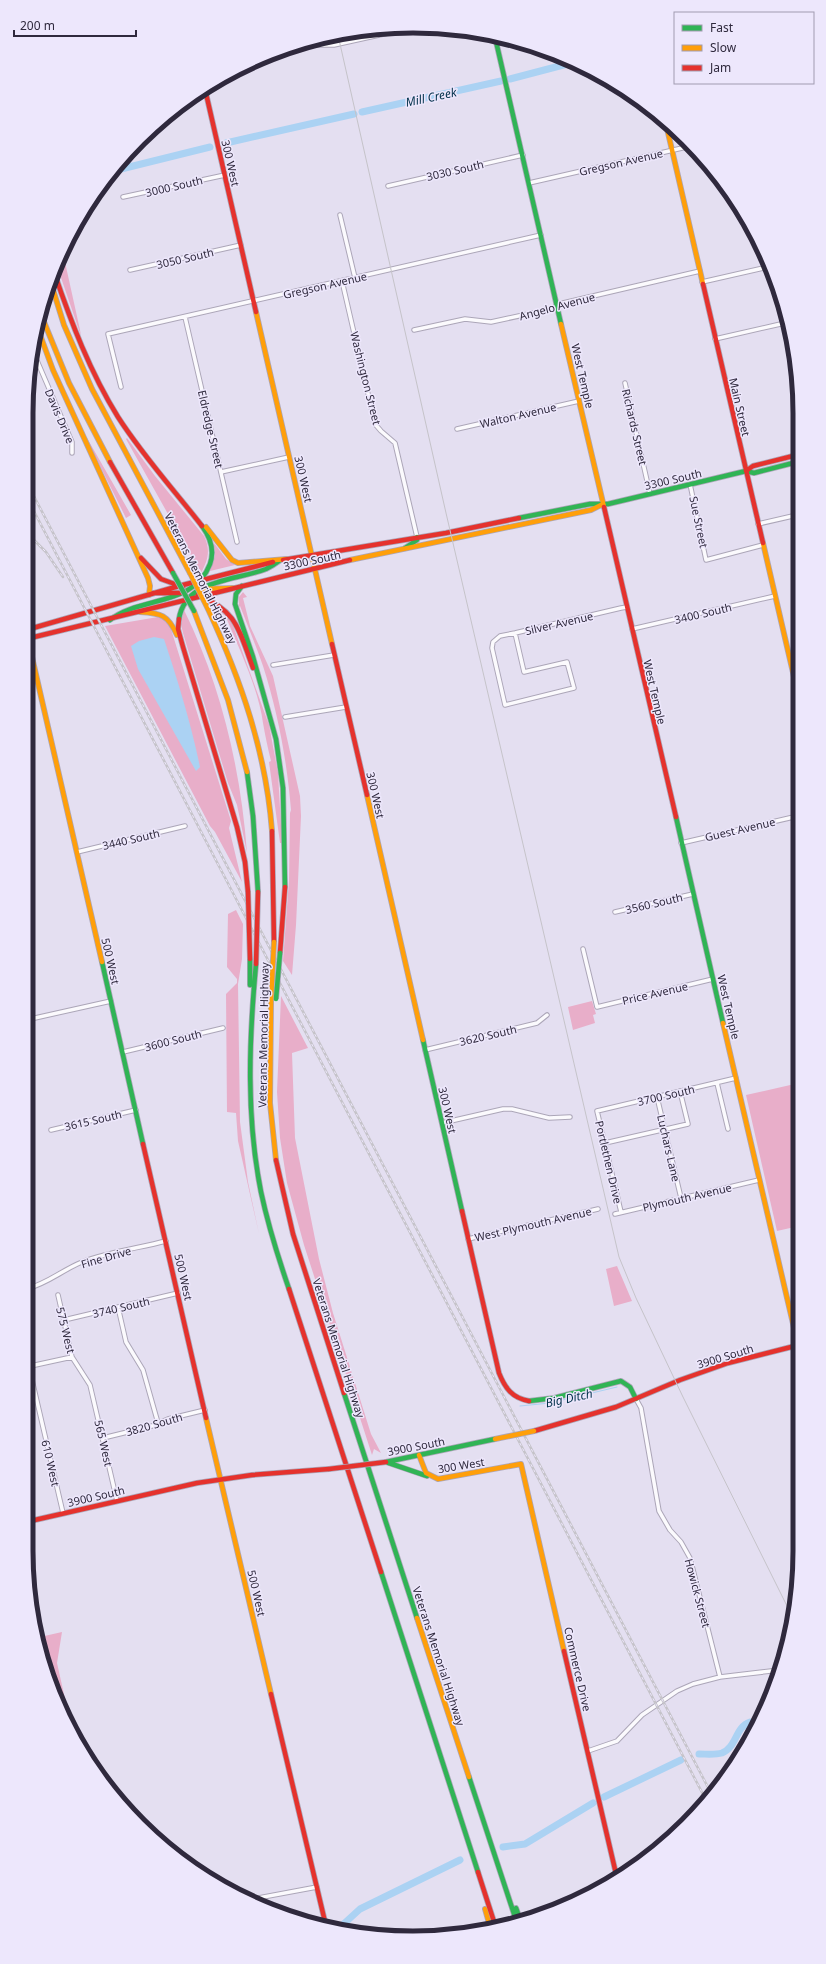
<svg xmlns="http://www.w3.org/2000/svg" width="826" height="1964" font-family="'Noto Sans',sans-serif">
<style>
.green{fill:#e8aec9}
.water{fill:#abd2f3}
.lines{fill:none;stroke-linecap:round;stroke-linejoin:round}
.stream{stroke:#abd2f3;stroke-width:1}
.river{stroke:#abd2f3;stroke-width:7}
.street-casing{stroke:#aca6b8;stroke-width:5.5}
.fast-casing{stroke:#aca6b8;stroke-width:6}
.slow-casing{stroke:#aca6b8;stroke-width:6}
.jam-casing{stroke:#aca6b8;stroke-width:6}
.street{stroke:#fbfafd;stroke-width:3.5}
.fast{stroke:#30b455;stroke-width:4.5}
.slow{stroke:#ff9f0a;stroke-width:4.5}
.jam{stroke:#e5322d;stroke-width:4.5}
.tram{stroke:#c5c3c9;stroke-width:1}
.rail-casing{stroke:#c5c3c9;stroke-width:2.5}
.rail{stroke:#ede7fc;stroke-width:1;stroke-dasharray:3;stroke-linecap:butt}
.fast-bridge-casing{stroke:#aca6b8;stroke-width:6;stroke-linecap:butt}
.slow-bridge-casing{stroke:#aca6b8;stroke-width:6;stroke-linecap:butt}
.jam-bridge-casing{stroke:#aca6b8;stroke-width:6;stroke-linecap:butt}
.fast-bridge{stroke:#30b455;stroke-width:4.5}
.slow-bridge{stroke:#ff9f0a;stroke-width:4.5}
.jam-bridge{stroke:#e5322d;stroke-width:4.5}
.labels{text-anchor:middle;dominant-baseline:central;stroke-width:3;stroke-linejoin:round;paint-order:stroke}
.street-label{font-size:11px;fill:#2f293d;stroke:#ede7fc}
.water-label{font-size:12px;font-style:italic;fill:#00304a;stroke:#ede7fc}
.rim{fill:none;stroke:#2f293d;stroke-width:5}
</style>
<rect width="100%" height="100%" fill="#e4dff1"/>
<path class="green" d="M63,253L80,330L81,336L57,266Z
M86,438H87L131,515L126,518Z
M127,438L155,476L204,536C211,550 208,560 201,573L126,439Z
M214,543L226,559L235,565L210,571L215,556Z
M243,592L247,597L243,598L250,626L273,676L300,796L301,816L296,925L292,975L283,961L289,880L290,813L291,810C287,761 278,713 263,666C256,646 248,626 240,606L239,607V597Z
M217,606L231,620L269,725L278,773L282,843H280L269,762L271,761C268,749 265,735 263,723C259,690 238,646 225,615L221,614Z
M184,610C221,685 241,770 247,853L237,805L228,783L183,633L181,624Z
M158,617L163,619L170,626L231,821L229,828L242,882L215,832L210,826L105,626Z
M236,910L243,924L242,959L238,984L240,1122L248,1182L259,1234L238,1141L236,1113L227,1112L226,994L237,983V979L227,967L228,914Z
M281,996L308,1048L292,1053L295,1138L319,1259L333,1313L371,1434L381,1453L374,1449L372,1455L304,1245L287,1183L280,1138L277,1092Z
M592,1001L596,1014L593,1015L595,1023L573,1030L568,1007Z
M799,1083V1226L777,1231L746,1095Z
M617,1266L632,1301L614,1306L606,1269Z
M62,1632L57,1663L68,1712L64,1713L47,1676L40,1637Z"/>
<path class="water" d="M154,637L164,639C178,681 191,724 200,767L196,771L138,669L131,646L139,641Z"/>
<g class="lines">
<path class="stream" d="M520,1406L550,1403L617,1387"/>
<path class="river" d="M510,79L571,63
M362,112L501,81
M226,143L354,114
M113,171L210,147
M699,1754C707,1754 715,1755 722,1753C737,1747 735,1727 750,1722L757,1725
M604,1797L681,1760
M503,1847L525,1844L593,1803
M337,1930L360,1909L460,1860"/>
<defs>
<path id="street" d="M297,45H334L411,28
M529,183L691,146
M388,186L523,155
M123,197L225,175
M340,215L355,278
M130,270L241,245
M342,281L375,424L381,431L395,443L417,537
M702,282L768,267
M185,317L237,542
M414,330L465,319L491,322L551,309L563,303L700,271
M715,339L785,323
M35,356L72,442V453
M625,383L650,494
M795,386L797,385
M121,387L108,334L541,235
M457,429L579,401
M221,472L289,457
M690,484L706,560L763,545
M758,524L797,515
M632,629L775,596
M515,633L524,672L567,662L574,688L505,705L492,648L493,642L500,636L515,633L621,608L627,607
M273,665L334,655
M285,717L346,707
M681,843L798,816
M77,852L185,826
M615,912L693,894
M583,949L597,1007L713,979
M26,1020L111,1001
M425,1050L537,1023L547,1015
M123,1052L223,1028
M717,1083L728,1129
M657,1097L681,1198
M442,1123L503,1109H512L549,1118L570,1117
M51,1130L136,1110
M605,1143L688,1124L680,1091
M621,1212L597,1111L736,1078
M615,1214L759,1180
M468,1239L598,1209
M26,1289C47,1284 62,1270 82,1262C108,1252 139,1248 166,1241
M58,1295L72,1357L90,1385L117,1501
M118,1307L126,1342L143,1370L158,1423
M64,1320L178,1293
M26,1367L72,1357
M29,1367L63,1513
M636,1399L641,1408L659,1511L670,1530L681,1542L690,1558L720,1677
M103,1438L152,1426L168,1419L205,1410
M588,1751L617,1741L642,1715L677,1691L693,1684L720,1677L780,1670
M253,1899L317,1887"/>
<path id="fast" d="M495,37L561,324
M746,471L754,473L797,462
M519,518L590,504H608L746,471
M405,548L417,540V537
M242,586L236,594L235,604L253,657L276,739L283,788L285,887
M179,619C185,579 235,581 266,569C270,567 275,564 279,561
M110,620C140,596 194,607 210,564C215,550 210,537 202,526
M247,772L253,816L258,892
M676,817L723,1023
M250,959V985
M102,962L143,1144
M256,964C249,1040 246,1117 261,1192C268,1225 278,1257 289,1289
M423,1040L462,1211
M344,1393L417,1618
M529,1401L554,1398L621,1381L630,1387L636,1399
M386,1462L495,1439
M386,1462L427,1476
M381,1572L478,1872
M469,1777L516,1920
M516,1908L520,1919"/>
<path id="slow" d="M666,124L703,284
M50,280L64,325L92,389L190,573
M256,312L332,644
M42,317L69,383L110,462
M561,324L604,507
M39,332L53,370L148,578L150,586L149,595
M206,527L232,560L238,563L287,559
M763,543L798,694
M350,560L591,510L603,504
M202,589L234,588
M208,609C241,680 266,752 272,831
M194,611L228,700L247,772
M140,612C161,613 168,615 177,635
M26,631L102,962
M367,795L423,1040
M271,999L270,1103L276,1160
M723,1023L798,1345
M206,1418L271,1694
M419,1455L426,1473L438,1479L521,1464L564,1651
M417,1618L469,1777
M485,1909L491,1930"/>
<path id="jam" d="M205,89L256,312
M54,272C71,322 90,372 118,417C143,456 174,490 202,526
M703,284L763,543
M110,462L173,573
M746,471L753,466L797,455
M604,507L676,817
M141,558L161,579L183,587
M283,560L446,533L519,518
M153,593H181
M198,595C238,611 239,631 253,668
M179,619L178,629L183,647L237,827L245,862L248,892
M26,630L179,586L273,562
M26,639L350,560
M332,644L367,795
M272,831L274,942
M280,953L285,887
M143,1144L206,1418
M276,1160L293,1234L344,1393
M462,1211L499,1373C505,1388 512,1398 529,1401
M289,1289L381,1572
M534,1431L616,1407L680,1380L728,1363L799,1345
M26,1522L197,1483L252,1475L329,1469
M564,1651L617,1878
M271,1694L326,1926
M478,1872L496,1928"/>
</defs>
<use href="#street" class="street-casing"/>
<use href="#fast" class="fast-casing"/>
<use href="#slow" class="slow-casing"/>
<use href="#jam" class="jam-casing"/>
<use href="#street" class="street"/>
<use href="#fast" class="fast"/>
<use href="#slow" class="slow"/>
<use href="#jam" class="jam"/>
<path class="tram" d="M338,35L446,513L619,1257L636,1298L683,1397L790,1612"/>
<defs>
<path id="rail" d="M26,481L712,1795
M26,496L707,1802
M26,532L46,552L63,577"/>
</defs>
<use href="#rail" class="rail-casing"/>
<use href="#rail" class="rail"/>
<defs>
<path id="fast-bridge" d="M173,573L194,611
M276,999L280,953"/>
<path id="slow-bridge" d="M190,573L208,609
M271,999L274,942
M495,1439L534,1431"/>
<path id="jam-bridge" d="M248,892L250,959
M256,964L258,892
M329,1469L386,1462"/>
</defs>
<use href="#fast-bridge" class="fast-bridge-casing"/>
<use href="#slow-bridge" class="slow-bridge-casing"/>
<use href="#jam-bridge" class="jam-bridge-casing"/>
<use href="#fast-bridge" class="fast-bridge"/>
<use href="#slow-bridge" class="slow-bridge"/>
<use href="#jam-bridge" class="jam-bridge"/>
</g>
<g class="labels">
<g class="street-label">
<text transform="translate(621 162) rotate(-13)">Gregson Avenue</text>
<text transform="translate(231 163) rotate(77)">300 West</text>
<text transform="translate(455 170) rotate(-13)">3030 South</text>
<text transform="translate(174 186) rotate(-13)">3000 South</text>
<text transform="translate(185 258) rotate(-13)">3050 South</text>
<text transform="translate(325 285) rotate(-13)">Gregson Avenue</text>
<text transform="translate(557 306) rotate(-15)">Angelo Avenue</text>
<text transform="translate(583 376) rotate(77)">West Temple</text>
<text transform="translate(366 378) rotate(76)">Washington Street</text>
<text transform="translate(740 407) rotate(77)">Main Street</text>
<text transform="translate(518 415) rotate(-13)">Walton Avenue</text>
<text transform="translate(60 416) rotate(67)">Davis Drive</text>
<text transform="translate(635 427) rotate(77)">Richards Street</text>
<text transform="translate(211 429) rotate(77)">Eldredge Street</text>
<text transform="translate(304 479) rotate(77)">300 West</text>
<text transform="translate(673 479) rotate(-13)">3300 South</text>
<text transform="translate(699 522) rotate(78)">Sue Street</text>
<text transform="translate(312 560) rotate(-12)">3300 South</text>
<text transform="translate(201 578) rotate(63)">Veterans Memorial Highway</text>
<text transform="translate(703 613) rotate(-13)">3400 South</text>
<text transform="translate(559 623) rotate(-13)">Silver Avenue</text>
<text transform="translate(655 692) rotate(77)">West Temple</text>
<text transform="translate(376 795) rotate(77)">300 West</text>
<text transform="translate(740 829) rotate(-13)">Guest Avenue</text>
<text transform="translate(131 839) rotate(-13)">3440 South</text>
<text transform="translate(654 903) rotate(-13)">3560 South</text>
<text transform="translate(111 961) rotate(77)">500 West</text>
<text transform="translate(655 993) rotate(-13)">Price Avenue</text>
<text transform="translate(729 1007) rotate(77)">West Temple</text>
<text transform="translate(263 1035) rotate(-89)">Veterans Memorial Highway</text>
<text transform="translate(488 1035) rotate(-13)">3620 South</text>
<text transform="translate(173 1040) rotate(-14)">3600 South</text>
<text transform="translate(666 1095) rotate(-13)">3700 South</text>
<text transform="translate(448 1110) rotate(77)">300 West</text>
<text transform="translate(93 1120) rotate(-13)">3615 South</text>
<text transform="translate(669 1148) rotate(77)">Luchars Lane</text>
<text transform="translate(609 1162) rotate(77)">Portlethen Drive</text>
<text transform="translate(687 1197) rotate(-13)">Plymouth Avenue</text>
<text transform="translate(533 1224) rotate(-13)">West Plymouth Avenue</text>
<text transform="translate(106 1257) rotate(-16)">Fine Drive</text>
<text transform="translate(184 1277) rotate(77)">500 West</text>
<text transform="translate(121 1307) rotate(-13)">3740 South</text>
<text transform="translate(66 1330) rotate(76)">575 West</text>
<text transform="translate(339 1348) rotate(72)">Veterans Memorial Highway</text>
<text transform="translate(725 1356) rotate(-17)">3900 South</text>
<text transform="translate(154 1424) rotate(-16)">3820 South</text>
<text transform="translate(104 1443) rotate(77)">565 West</text>
<text transform="translate(416 1446) rotate(-11)">3900 South</text>
<text transform="translate(51 1463) rotate(77)">610 West</text>
<text transform="translate(461 1465) rotate(-9)">300 West</text>
<text transform="translate(96 1496) rotate(-13)">3900 South</text>
<text transform="translate(257 1593) rotate(77)">500 West</text>
<text transform="translate(698 1593) rotate(75)">Howick Street</text>
<text transform="translate(439 1656) rotate(72)">Veterans Memorial Highway</text>
<text transform="translate(578 1669) rotate(77)">Commerce Drive</text>
</g>
<g class="water-label">
<text transform="translate(431 97) rotate(-12)">Mill Creek</text>
<text transform="translate(569 1398) rotate(-12)">Big Ditch</text>
</g>
</g>
<path d="M0 0H826V1964H0ZM413 33H413A380 380 0 0 1 793 413V1551A380 380 0 0 1 413 1931H413A380 380 0 0 1 33 1551V413A380 380 0 0 1 413 33Z" fill="#ede7fc" fill-rule="evenodd"/>
<path class="rim" d="M413 33H413A380 380 0 0 1 793 413V1551A380 380 0 0 1 413 1931H413A380 380 0 0 1 33 1551V413A380 380 0 0 1 413 33Z"/>
<rect x="674" y="12" width="140" height="72" fill="#ede7fc" stroke="#a19bb0"/>
<rect x="682" y="25" width="20" height="6" fill="#30b455" stroke="#a19bb0"/>
<text x="710" y="32" font-size="12" fill="#2f293d">Fast</text>
<rect x="682" y="45" width="20" height="6" fill="#ff9f0a" stroke="#a19bb0"/>
<text x="710" y="52" font-size="12" fill="#2f293d">Slow</text>
<rect x="682" y="65" width="20" height="6" fill="#e5322d" stroke="#a19bb0"/>
<text x="710" y="72" font-size="12" fill="#2f293d">Jam</text>
<path d="M14 30v6h122v-6" fill="none" stroke="#2f293d" stroke-width="2"/>
<text x="20" y="30" font-size="12" fill="#2f293d" stroke="#ede7fc" stroke-width="3" paint-order="stroke">200 m</text>
</svg>
